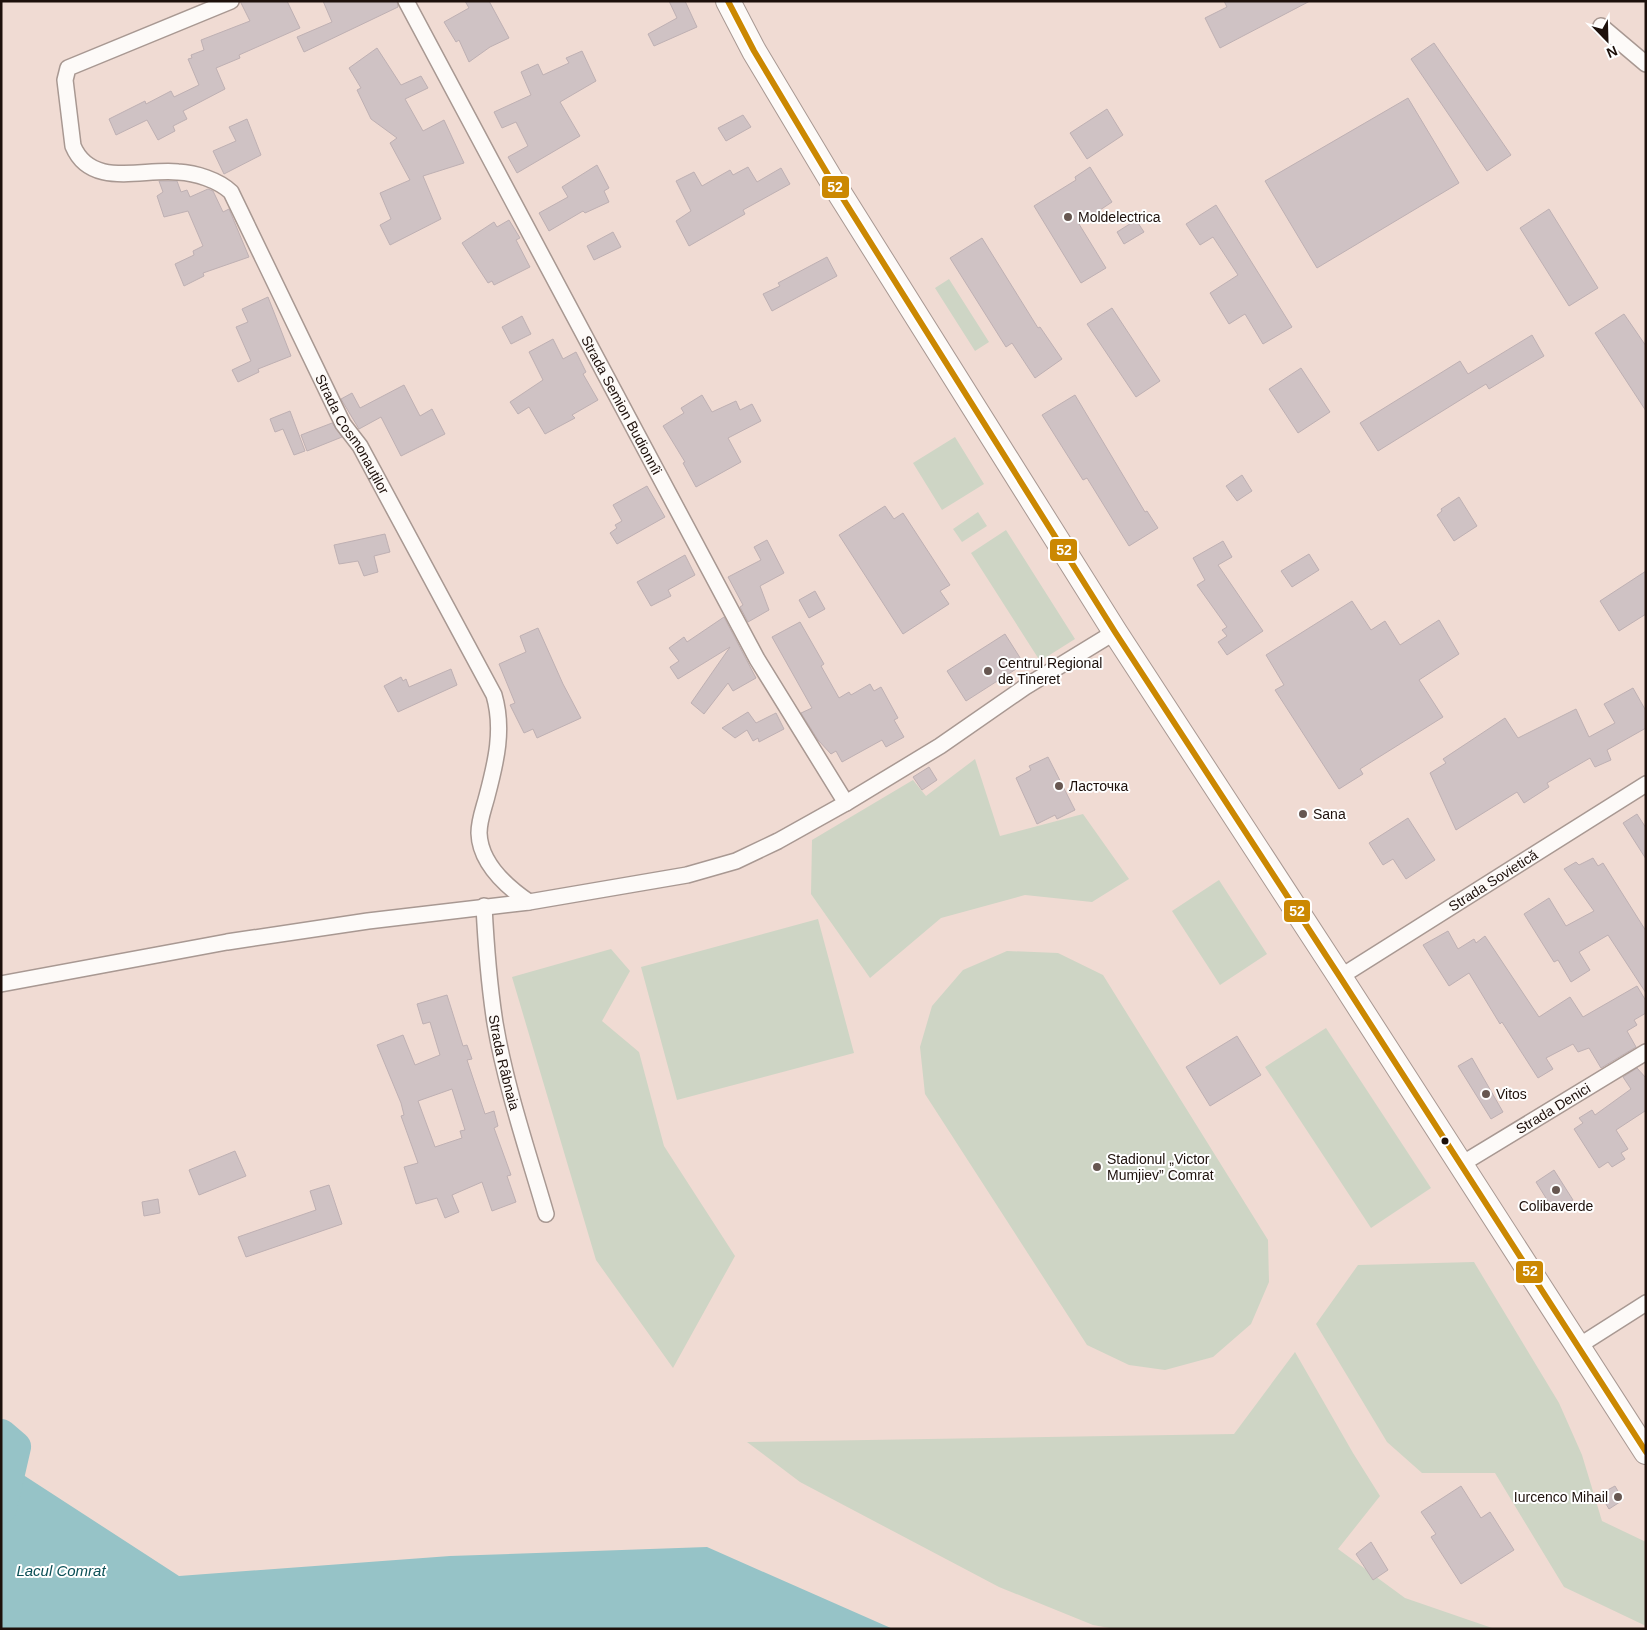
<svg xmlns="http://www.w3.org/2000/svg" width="1647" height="1630" font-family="Helvetica,sans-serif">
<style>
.green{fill:#ced5c5}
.water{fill:#96c3c7}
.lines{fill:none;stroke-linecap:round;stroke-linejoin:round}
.river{stroke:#96c3c7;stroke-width:32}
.building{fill:#cfc2c4;stroke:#beb0b3;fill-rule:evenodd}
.minor-casing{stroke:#a89892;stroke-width:18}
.primary-casing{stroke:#a89892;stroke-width:26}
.minor{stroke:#fdfaf8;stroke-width:15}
.primary{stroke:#fdfaf8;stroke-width:24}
.bus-1-casing{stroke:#fff;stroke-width:10}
.bus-1{stroke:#cb8802;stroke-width:6}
.poi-dot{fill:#675751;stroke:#fff;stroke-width:2}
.bus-dot{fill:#1d100b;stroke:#fff;stroke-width:2}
.labels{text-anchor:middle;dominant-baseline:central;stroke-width:4;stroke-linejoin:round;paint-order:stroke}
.poi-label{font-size:14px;fill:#1d100b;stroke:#fff;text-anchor:start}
.street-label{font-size:14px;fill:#1d100b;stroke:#fff}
.water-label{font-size:15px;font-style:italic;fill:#0c5057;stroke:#fff}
.line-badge{stroke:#fff;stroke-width:2}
.badge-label{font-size:14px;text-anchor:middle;font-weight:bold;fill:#fff}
</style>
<rect width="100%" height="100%" fill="#f0dbd3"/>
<path class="green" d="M949,279L989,342L975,351L935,288Z
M955,437L984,484L942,510L913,463Z
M978,512L987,526L962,542L953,529Z
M1006,530L1075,639L1040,661L971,553Z
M975,759L1000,836L1083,814L1129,879L1092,902L1025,895L941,918L870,978L811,894L812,840L913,780L926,796Z
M1219,880L1267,954L1220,985L1172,911Z
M818,919L854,1053L677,1100L641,967Z
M611,949L630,971L602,1021L639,1052L664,1146L735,1256L673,1368L596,1260L512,977Z
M1007,951L1058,953L1103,975L1268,1240L1269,1282L1251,1324L1213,1357L1165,1370L1129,1365L1087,1345L925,1094L920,1047L932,1006L963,970Z
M1326,1028L1431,1188L1371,1228L1265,1067Z
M1474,1262L1559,1403L1582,1455L1602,1521L1646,1542V1626L1564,1587L1495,1473H1422L1387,1442L1316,1324L1358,1265Z
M1295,1352L1353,1453L1380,1496L1338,1549L1405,1598L1495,1629H1115L1093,1625L999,1587L800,1482L747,1442L1234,1434Z"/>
<path class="water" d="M11,1467L179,1576L450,1556L707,1547L893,1629H1V1468Z"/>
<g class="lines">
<path class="river" d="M1,1435L15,1447L1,1508"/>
</g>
<path class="building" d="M240,1H287L300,28L239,55L240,58L216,68L225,89L183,111L187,119L173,126L175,131L158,140L147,120L116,135L109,119L145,101L146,104L171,91L174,97L199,85L188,59L192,58L191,55L204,50L201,40L250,21Z
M323,1H397L398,7L304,52L297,37L332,22Z
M465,1H489L509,38L490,47L469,62L459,40L456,42L444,22L469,8Z
M669,1H685L697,27L654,46L648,34L677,18Z
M1224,1H1310L1220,48L1205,18L1227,7Z
M1434,43L1511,155L1487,171L1411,59Z
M377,48L401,85L421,76L428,88L405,99L423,131L444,120L464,163L423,176L441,219L390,245L380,225L391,219L380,193L410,180L390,143L397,138L371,119L357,90L361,88L349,68Z
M582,51L596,81L560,102L580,136L517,173L508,157L528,146L516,122L502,128L494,112L531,95L521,72L538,64L543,75L569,63L566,58Z
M1408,98L1459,183L1317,268L1265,181Z
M1107,109L1123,135L1087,159L1070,133Z
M743,115L751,127L726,141L718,128Z
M247,119L261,155L224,174L213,151L236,141L229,127Z
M597,165L609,188L604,191L609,202L585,213L583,211L549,231L539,213L568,197L562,187Z
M748,167L757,182L781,168L790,184L743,210L745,214L689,246L676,221L691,211L676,181L694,172L702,186L730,170L733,175Z
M1090,167L1112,202L1079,224L1106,268L1081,283L1034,206L1076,180L1075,177Z
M159,181H177L181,192L187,190L190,197L208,189L213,191L223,212L229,209L249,257L203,273L204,276L184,286L175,264L194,255L193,251L203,246L188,211L164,217L157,196L163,192Z
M1216,205L1292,327L1263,344L1245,314L1229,324L1210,293L1238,275L1213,237L1200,245L1186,224Z
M1549,209L1598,288L1569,306L1520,228Z
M509,220L520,238L516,240L530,267L494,285L492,281L488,283L462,243L494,222L497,227Z
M1136,220L1144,232L1124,244L1117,232Z
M613,232L621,247L594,260L587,246Z
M982,238L1038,328L1040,327L1062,359L1035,378L1012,343L1006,347L950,258Z
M827,257L837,276L772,311L763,294L780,286L778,283Z
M268,297L291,356L258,369L259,372L238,382L232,370L251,361L236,327L248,322L242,309Z
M1112,308L1160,381L1136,397L1087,324Z
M1624,314L1646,346V411L1595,333Z
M522,316L531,334L511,344L502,327Z
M1532,335L1544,356L1489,389L1486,384L1378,451L1360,423L1460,361L1468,374Z
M553,339L563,359L576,352L586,372L583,374L598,400L572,415L575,418L545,434L529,407L518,414L510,402L543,380L529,352Z
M1301,368L1330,412L1298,433L1269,389Z
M404,385L420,416L432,409L445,434L401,456L381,417L359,429L341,399L352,393L360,408Z
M702,395L712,412L736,401L740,410L752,404L761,421L728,438L741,462L696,487L683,463L685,462L663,426L684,413L681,408Z
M1075,395L1145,512L1147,511L1158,528L1129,546L1087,478L1083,480L1042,415Z
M290,411L305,451L294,455L283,429L275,432L270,419Z
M332,423L342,437L307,451L301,435Z
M1242,475L1252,491L1237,501L1226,486Z
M647,486L665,517L617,544L610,533L617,528L615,525L622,521L613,505Z
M1459,497L1477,526L1454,541L1437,515L1442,511L1441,509Z
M885,506L894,519L903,513L950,585L940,591L949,604L903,634L839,535Z
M385,534L390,552L374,556L378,572L364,576L358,561L339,564L334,545Z
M767,540L784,573L760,586L769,610L748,622L740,607L743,605L728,577L761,560L754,547Z
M1223,541L1232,557L1218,565L1263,631L1227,655L1218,642L1227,636L1222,630L1227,627L1197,585L1205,580L1193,558Z
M1309,554L1319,570L1292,587L1281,571Z
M685,555L695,575L668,590L671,596L651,606L637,582Z
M1646,571V614L1619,631L1600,601Z
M815,591L825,609L809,618L799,600Z
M1352,601L1371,630L1385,621L1400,645L1439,620L1459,654L1419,680L1443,717L1360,769L1363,774L1339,789L1275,690L1284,685L1266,655Z
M724,617L756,678L733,691L728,683L704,714L691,703L730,647L678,679L670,667L679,661L669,648L684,637L687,642Z
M800,622L824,664L821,666L839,698L849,692L851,695L870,684L874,691L881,687L898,718L894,720L904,737L886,747L882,740L842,762L836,751L831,754L818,740L801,713L812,708L772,637Z
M538,628L563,684L581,718L537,738L533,729L524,733L510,705L515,703L499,664L526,652L520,636Z
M1005,634L1024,664L966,701L947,671Z
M451,669L457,685L398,712L384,686L401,677L403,681L406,679L409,687Z
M1633,688L1646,711V728L1607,750L1611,760L1595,767L1590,758L1547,783L1549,787L1524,803L1517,792L1456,830L1430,773L1446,763L1443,759L1505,718L1518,738L1576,709L1589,737L1615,723L1604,704Z
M748,712L756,723L776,713L784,729L759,742L758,738L753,741L747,730L735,738L722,728Z
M1048,757L1075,810L1057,819L1055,815L1037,824L1016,778L1031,770L1029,766Z
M929,767L937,780L922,790L913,777Z
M1637,814L1646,828V859L1623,823Z
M1408,818L1435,860L1406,879L1393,859L1383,865L1369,843Z
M1593,858L1598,866L1603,863L1646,931V993L1608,935L1579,952L1590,970L1571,982L1558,960L1554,962L1524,914L1549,898L1566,926L1594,911L1564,869L1576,862L1579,865Z
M1448,931L1458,949L1474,939L1476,943L1485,936L1539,1017L1570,997L1583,1017L1637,986L1646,1001V1013L1634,1020L1637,1025L1627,1031L1636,1047L1601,1068L1589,1048L1578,1052L1573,1044L1546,1058L1553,1069L1538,1078L1502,1022L1500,1024L1469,973L1449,986L1423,945Z
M447,995L463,1046L467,1045L472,1059L467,1060L485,1114L494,1111L498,1126L494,1128L511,1175L507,1176L516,1202L492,1211L482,1182L452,1195L459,1212L445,1218L437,1198L416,1204L404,1167L418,1163L401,1116L404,1115L401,1103L377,1045L403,1035L415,1065L440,1055L430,1022L423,1024L417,1004ZM452,1089L465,1130L460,1131L462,1138L435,1147L418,1101Z
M1237,1036L1261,1075L1210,1106L1186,1067Z
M1472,1058L1503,1112L1491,1119L1458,1066Z
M1637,1068L1646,1078V1112L1645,1111L1616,1130L1628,1149L1621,1153L1625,1159L1612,1167L1608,1162L1599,1168L1574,1129L1583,1123L1579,1118L1592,1110L1595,1115L1631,1089L1623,1077Z
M235,1151L246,1176L199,1195L189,1170Z
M1554,1170L1573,1200L1554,1211L1536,1182Z
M329,1185L342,1224L246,1257L238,1237L316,1210L310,1191Z
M158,1199L160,1213L144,1216L142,1202Z
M1461,1486L1481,1518L1490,1512L1514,1550L1461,1584L1431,1537L1436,1534L1421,1512Z
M1615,1486L1623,1500L1609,1509L1600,1494Z
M1371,1542L1388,1570L1373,1580L1356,1554Z"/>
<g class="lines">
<defs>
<g id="minor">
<path id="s1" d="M231,1L68,68L65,80L73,146C91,189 143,168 178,172C196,173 218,180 231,192L343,424L360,446L494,695C504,729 496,762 487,796C484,808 479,820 479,833C480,863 507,887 529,902"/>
<path id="s2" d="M406,1L757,659L846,803"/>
<path d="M1601,26L1646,64"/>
<path id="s3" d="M484,906C486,946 489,984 495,1023C506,1088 528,1152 546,1214"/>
<path id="s4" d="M1340,977L1646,784"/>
<path d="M1,984L227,942L368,921L529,902L687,875L736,861L778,841L846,803L940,746L1025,687L1115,632"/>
<path id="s5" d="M1460,1165L1646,1052"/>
<path d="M1577,1347L1646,1303"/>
</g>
<path id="primary" d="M728,1L754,51L830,178L1115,632L1340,977L1646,1452"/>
</defs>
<use href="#minor" class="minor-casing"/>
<use href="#primary" class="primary-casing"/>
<use href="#minor" class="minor"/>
<use href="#primary" class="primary"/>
<defs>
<path id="bus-1" d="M728,1L754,51L830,178L1115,632L1340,977L1646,1452"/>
</defs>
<use href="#bus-1" class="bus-1-casing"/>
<use href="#bus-1" class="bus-1"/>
</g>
<g class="poi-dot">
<circle cx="1068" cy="217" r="5"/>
<circle cx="988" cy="671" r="5"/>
<circle cx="1059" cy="786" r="5"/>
<circle cx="1303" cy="814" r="5"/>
<circle cx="1486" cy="1094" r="5"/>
<circle cx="1097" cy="1167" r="5"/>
<circle cx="1556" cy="1190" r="5"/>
<circle cx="1618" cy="1497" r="5"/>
</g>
<circle class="bus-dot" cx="1445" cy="1141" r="4.5"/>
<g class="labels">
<g class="poi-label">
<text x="1078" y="217">Moldelectrica</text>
<text x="998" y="663">Centrul Regional<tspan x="998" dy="16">de Tineret</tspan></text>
<text x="1069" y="786">Ласточка</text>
<text x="1313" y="814">Sana</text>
<text x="1496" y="1094">Vitos</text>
<text x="1107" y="1159">Stadionul „Victor<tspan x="1107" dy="16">Mumjiev” Comrat</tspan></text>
<text x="1556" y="1206" text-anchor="middle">Colibaverde</text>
<text x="1608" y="1497" text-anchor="end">Iurcenco Mihail</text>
</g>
<g class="street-label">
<text stroke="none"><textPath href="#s2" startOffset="458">Strada Semion Budionnîi</textPath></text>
<text stroke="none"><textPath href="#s1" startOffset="700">Strada Cosmonauților</textPath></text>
<text stroke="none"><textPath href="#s4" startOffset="181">Strada Sovietică</textPath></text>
<text stroke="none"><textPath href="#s3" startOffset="158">Strada Râbnaia</textPath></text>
<text stroke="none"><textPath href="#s5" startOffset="109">Strada Denici</textPath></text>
</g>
<g class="water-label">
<text x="61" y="1570">Lacul Comrat</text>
</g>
</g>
<g class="line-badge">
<rect x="821" y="175" width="29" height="24" rx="5" fill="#cb8802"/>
<rect x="1049" y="538" width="29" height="24" rx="5" fill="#cb8802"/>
<rect x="1283" y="899" width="28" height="24" rx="5" fill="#cb8802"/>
<rect x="1515" y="1260" width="29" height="24" rx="5" fill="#cb8802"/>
</g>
<g class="badge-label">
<text x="835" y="192">52</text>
<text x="1064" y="555">52</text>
<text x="1297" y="916">52</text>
<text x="1530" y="1276">52</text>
</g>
<rect width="1647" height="1630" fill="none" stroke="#1d100b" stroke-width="5"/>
<g transform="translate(1607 40) rotate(157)" stroke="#ffffff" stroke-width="4" paint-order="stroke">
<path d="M0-4L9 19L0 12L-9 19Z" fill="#1d100b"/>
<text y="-8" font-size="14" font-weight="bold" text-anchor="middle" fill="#1d100b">N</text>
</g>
</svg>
